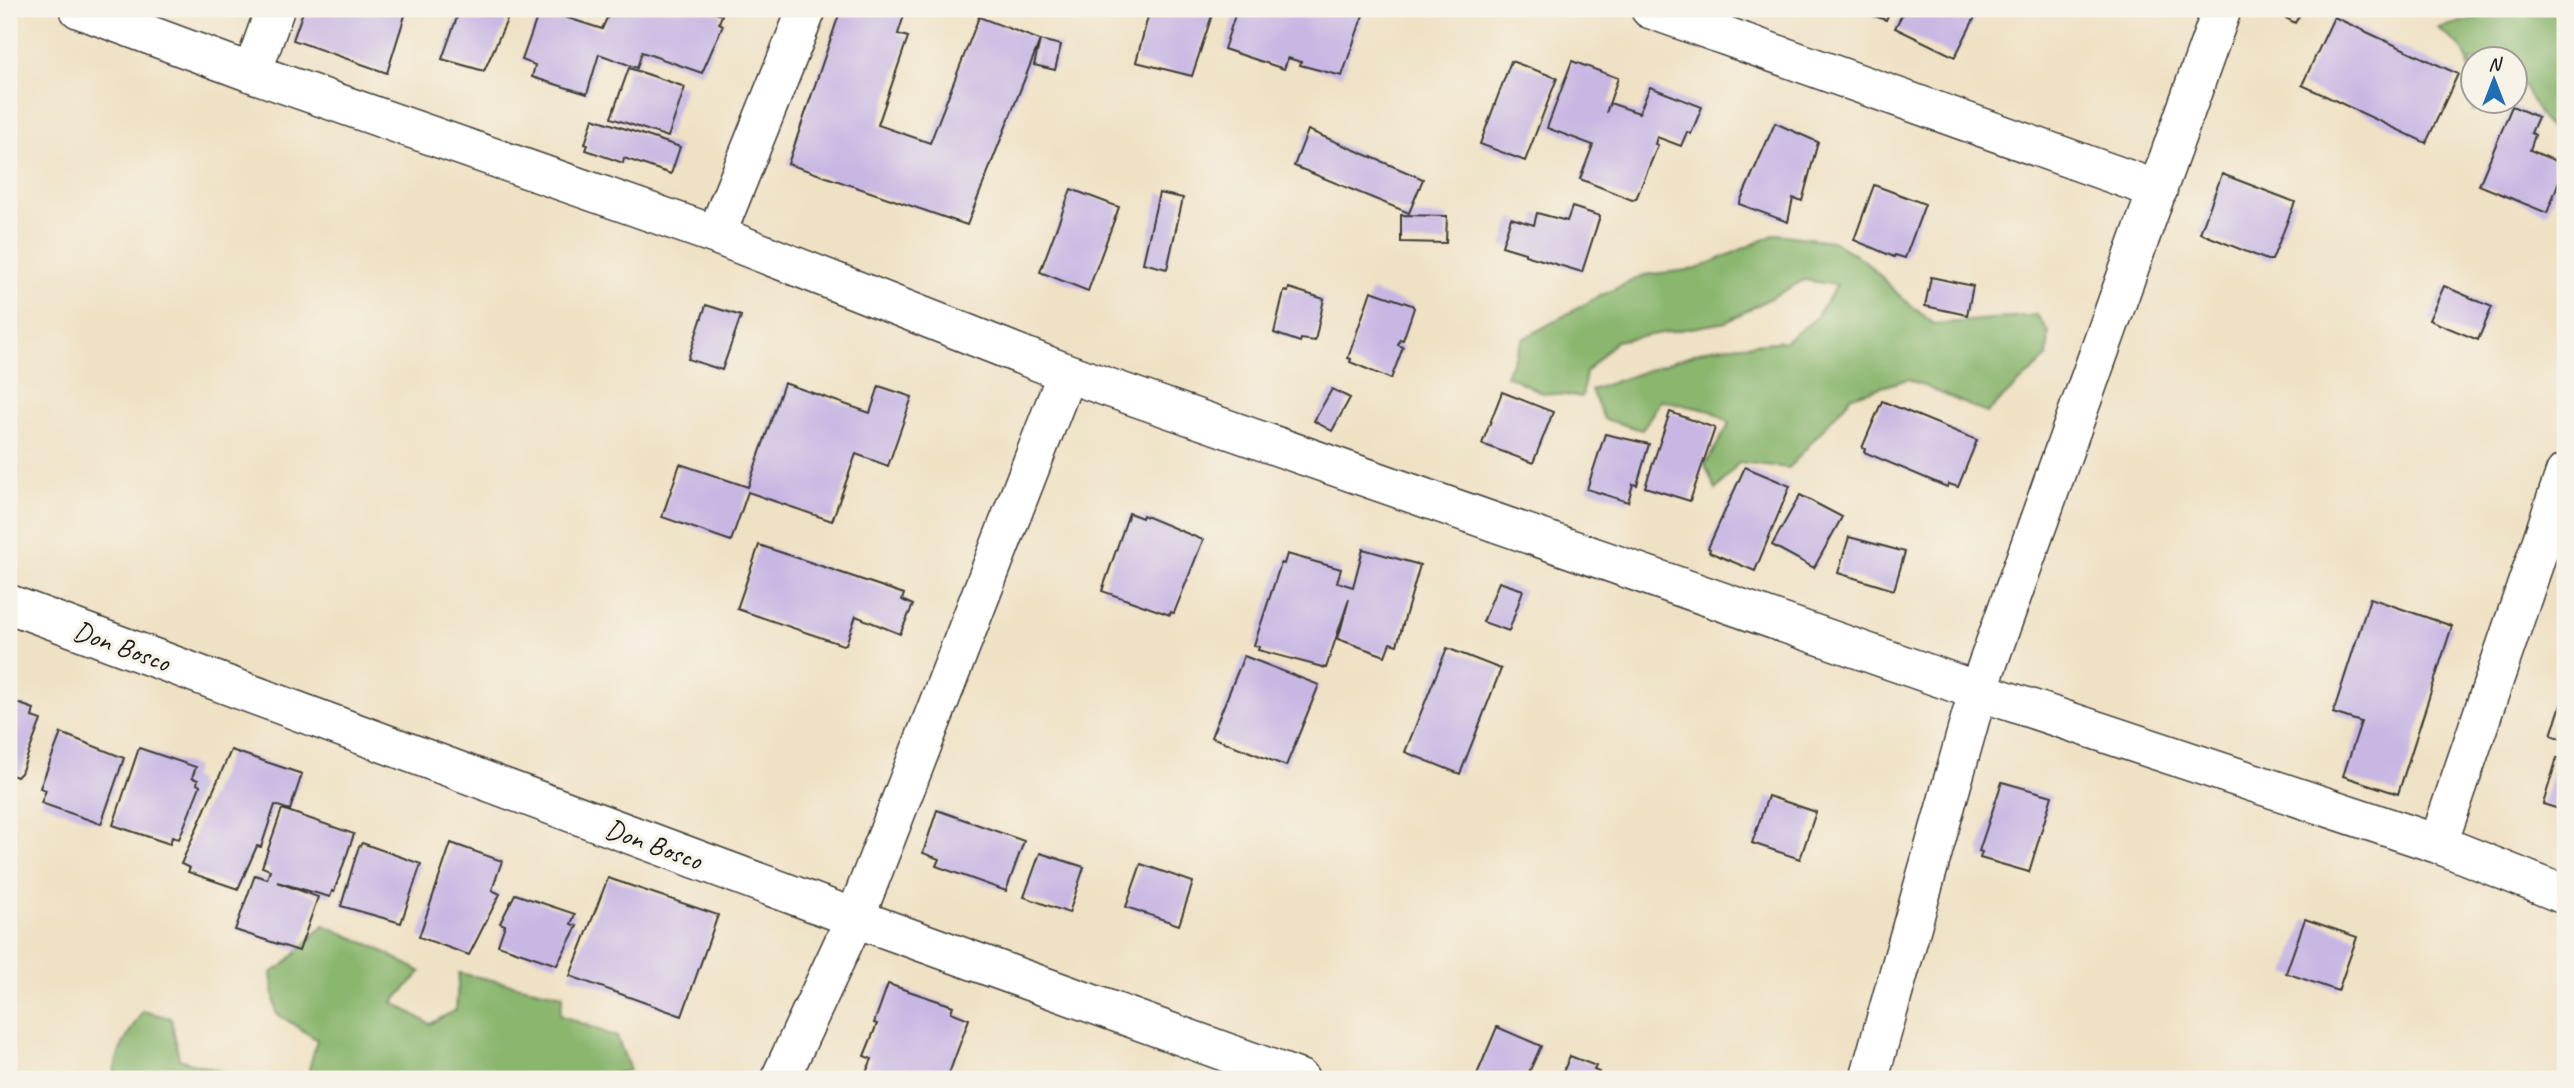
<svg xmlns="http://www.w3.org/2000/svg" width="2574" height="1088" font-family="Caveat,sans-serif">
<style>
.forest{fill:#8ab66e;stroke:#536945;stroke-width:2}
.building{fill:#c8b7e3}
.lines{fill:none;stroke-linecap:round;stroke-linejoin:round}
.street-casing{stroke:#3c3a35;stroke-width:41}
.street{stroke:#fff;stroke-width:38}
.labels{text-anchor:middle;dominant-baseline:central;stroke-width:7;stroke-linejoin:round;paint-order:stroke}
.street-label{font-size:28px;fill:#1c1c1c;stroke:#f7f3e8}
</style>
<rect width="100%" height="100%" fill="#f7f3e8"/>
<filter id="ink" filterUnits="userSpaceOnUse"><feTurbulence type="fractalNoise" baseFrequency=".0143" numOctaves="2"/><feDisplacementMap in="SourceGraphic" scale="14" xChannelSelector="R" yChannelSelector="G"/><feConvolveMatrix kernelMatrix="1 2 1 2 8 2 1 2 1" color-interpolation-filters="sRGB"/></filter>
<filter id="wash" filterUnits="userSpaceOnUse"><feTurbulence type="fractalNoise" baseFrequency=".00686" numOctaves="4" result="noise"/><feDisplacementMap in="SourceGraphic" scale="28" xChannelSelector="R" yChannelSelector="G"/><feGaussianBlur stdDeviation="1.57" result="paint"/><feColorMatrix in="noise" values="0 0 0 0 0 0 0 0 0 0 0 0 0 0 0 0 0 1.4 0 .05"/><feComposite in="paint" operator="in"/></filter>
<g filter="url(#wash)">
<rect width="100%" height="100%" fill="#efe1c4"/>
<path class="forest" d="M2503,9H2565V144L2543,121L2523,84L2515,88L2514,60H2472V102H2490L2473,111L2468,61L2462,48L2438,28L2502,12Z
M1776,234L1832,241L1864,260L1902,298L1934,324L2037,315L2049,333L2047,357L1987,413L1908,379L1852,396L1789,468L1739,462L1716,490L1705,465L1730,423L1711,411L1661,400L1642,430L1604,419L1591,390L1711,348L1785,341L1815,319L1837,285L1804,280L1726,322L1616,341L1586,372L1582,397L1543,393L1506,375L1523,339L1594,299L1644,275L1697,269Z
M324,925L375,947L421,972L393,1002L430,1024L456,1010L459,973L563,995L560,1015L617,1037L630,1070L594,1079H323L308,1073L317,1040L276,1013L271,973L285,964Z
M143,1011L171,1018L179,1059L226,1073L235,1079H115C111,1060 132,1027 143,1011Z"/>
<g id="blocks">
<path class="building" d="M304,9H407L387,73L293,40Z
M460,9H512L484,71L442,59Z
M540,9L602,29L611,9H703L722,15L719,23L723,25L702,73L642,52L637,68L599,54L587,94L532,77L535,65L522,60Z
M841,9H906L898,34L908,37L878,125L930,143L979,17L1040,40L967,225L788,164Z
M1150,9H1214L1192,76L1136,62Z
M1237,9H1365L1342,76L1300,65L1301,62L1288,58L1284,69L1224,49Z
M1854,9H1891L1886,20Z
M1905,9H1979L1955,57L1895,28Z
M2269,9H2303L2295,23Z
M2334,17L2458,74L2426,143L2302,85Z
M1040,40L1061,45L1055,70L1034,65Z
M1511,61L1557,78L1525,161L1480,144Z
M1572,61L1618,78L1606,113L1610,103L1639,113L1650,87L1702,107L1691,134L1687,132L1681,146L1657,137L1655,144L1658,145L1636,199L1632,200L1580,179L1593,145L1547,128Z
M629,68L685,87L668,137L611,118Z
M2512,106L2538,117L2531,133L2535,135L2530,150L2565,165L2547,213L2479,185Z
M593,118L680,147L671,174L624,158L623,163L586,150L588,145L585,144Z
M1775,123L1818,142L1802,201L1793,198L1788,222L1739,204Z
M1308,130L1423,179L1409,213L1294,166Z
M2222,174L2295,202L2272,260H2267L2200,233Z
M1874,185L1925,204L1905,258L1895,255L1894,257L1854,240Z
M1071,189L1119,207L1088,291L1040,272Z
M1159,193L1183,198L1167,269L1143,263Z
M1572,207L1600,216L1582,272L1525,255V253L1502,246L1511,218L1534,225L1537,213L1567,221Z
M1401,215L1447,216L1446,243L1401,242Z
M1931,277L1973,286L1967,315L1925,306Z
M2444,286L2492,307L2478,340L2429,320Z
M1289,288L1324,299L1315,341L1301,339L1300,342L1274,333L1284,291L1288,292Z
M1371,291L1412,305L1414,308L1403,340L1400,339L1398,345L1403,347L1391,379L1350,362L1351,359L1348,358Z
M706,305L741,316L722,370L688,359Z
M784,383L870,413L879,386L912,397L888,466L856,454L832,521L748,492L731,541L662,517L680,464L748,487Z
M1332,389L1350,398L1332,431L1314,421Z
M1502,392L1553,412L1533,463L1482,444Z
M1882,401L1977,440L1958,487L1949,484L1947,487L1864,452L1865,449L1862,448Z
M1670,412L1715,428L1690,501L1645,487Z
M1605,434L1649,444L1637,485L1633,484L1628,502L1587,489Z
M1745,467L1790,486L1755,571L1709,552L1710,549L1708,548Z
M1800,495L1842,517L1814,568L1772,545Z
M1129,513L1142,518L1143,515L1203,540L1174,613L1171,612L1170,615L1102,591Z
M1849,537L1905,552L1894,590L1838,573Z
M759,545L904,594L902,600L913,605L900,634L856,616L846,644L843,645L737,609Z
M1363,549L1420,565L1397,645L1390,643L1385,656L1338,639L1349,599L1326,668L1258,650L1259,647L1254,645L1281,563L1284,564L1287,554L1341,569L1337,582L1353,587Z
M1499,582L1523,590L1509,631L1483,622Z
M2370,598L2452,626L2398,794L2343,776L2361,722L2333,713Z
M1447,648L1501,669L1460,774L1405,752Z
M1244,656L1319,685L1286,766L1211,737Z
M2565,693V740L2551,735Z
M9,700L34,709L32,717L41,720L21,773L17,777L9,774Z
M61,733L124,758L101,824L41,803L46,790L40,788Z
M139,748L196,767L192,778L198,780L197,784L200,786L179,839L172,837L170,844L113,825Z
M231,750L302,774L290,810L275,805L261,847L257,846L238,889L188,872L190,868L181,864Z
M2562,754L2565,755V811L2543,804L2557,758L2561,759Z
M2002,782L2052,796L2029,872L1980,858L1982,852L1979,851Z
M1768,796L1816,812L1800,859L1752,843Z
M282,809L354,834L334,892L332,891L330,897L277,882L318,897L299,951L235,930L255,875L267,879L270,870L262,867Z
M937,810L1024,841L1006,891L936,866L939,859L923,853Z
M362,843L421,864L401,923L341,906L358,849Z
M451,843L502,861L492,890L500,894L469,955L419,937Z
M1040,853L1084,867L1069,913L1024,897Z
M1141,864L1193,882L1179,925L1126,907Z
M608,878L718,915L682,1016L570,976Z
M515,894L575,914L571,924L577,926L557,965L498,945L505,925L500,923Z
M2305,919L2357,937L2338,991L2286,973Z
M888,984L953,1006L951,1012L969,1019L947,1079H863L872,1059L864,1056L877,1024L874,1023Z
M1497,1027L1541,1046L1526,1079H1475Z
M1570,1056L1596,1066L1594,1070L1599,1072L1597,1079H1560Z"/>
</g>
</g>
<g filter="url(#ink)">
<use href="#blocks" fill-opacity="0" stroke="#3c3a35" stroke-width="2"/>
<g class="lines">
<defs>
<path id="street" d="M79,9L252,73L716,235L1067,373L1978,691L2438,844L2565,895
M1650,9L2158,190
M252,73L275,9
M716,235L807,9
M9,604L855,918L1300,1079
M2438,844L2565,473
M780,1079L855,918L1067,373
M1869,1079L1978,691L2222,9"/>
</defs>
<use href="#street" class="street-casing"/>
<use href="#street" class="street"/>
</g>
</g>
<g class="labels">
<g class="street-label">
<text transform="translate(122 646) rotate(20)">Don Bosco</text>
<text transform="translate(654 844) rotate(20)">Don Bosco</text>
</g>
</g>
<rect width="2574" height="1088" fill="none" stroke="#f7f3e8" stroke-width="35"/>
<g transform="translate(2494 80)"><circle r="33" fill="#f7f3e8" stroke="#9f9d96" stroke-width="2"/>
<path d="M0-5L12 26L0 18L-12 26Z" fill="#1f6fb2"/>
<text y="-10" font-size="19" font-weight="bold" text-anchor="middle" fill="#1c1c1c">N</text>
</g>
</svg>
